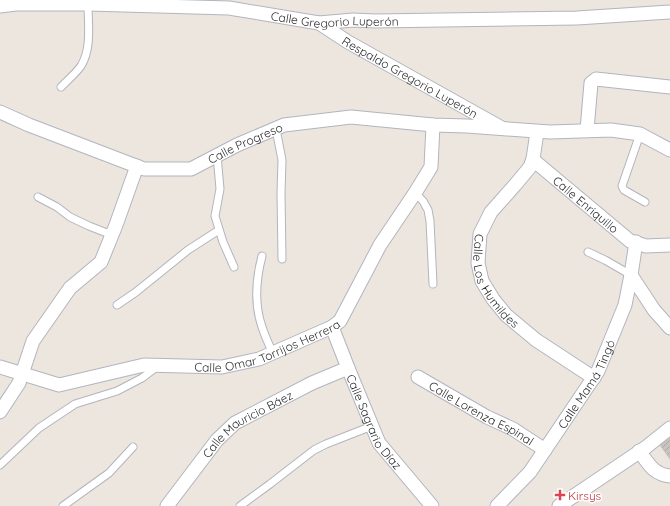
<svg xmlns="http://www.w3.org/2000/svg" width="670" height="506" font-family="Quicksand,sans-serif">
<style>
.building{fill:url(#building-hatch);stroke:#c8c2b8}
.lines{fill:none;stroke-linecap:round;stroke-linejoin:round}
.lane-casing{stroke:#b2b5bf;stroke-width:9}
.street-casing{stroke:#b2b5bf;stroke-width:15}
.lane{stroke:#fff;stroke-width:7}
.street{stroke:#fff;stroke-width:13}
.health-dot{fill:#e0444e;stroke:#fff;stroke-width:1.5}
.labels{text-anchor:middle;dominant-baseline:central;stroke-width:3;stroke-linejoin:round;paint-order:stroke}
.street-label{font-size:12px;fill:#2c2c2c;stroke:#fff}
.health-label{font-size:12px;fill:#be3a42;stroke:#fff;text-anchor:start}
</style>
<defs>
<pattern id="building-hatch" width="6" height="6" patternUnits="userSpaceOnUse"><rect width="6" height="6" fill="#c8c3be"/><path d="M-1 1l2-2M0 6l6-6M5 7l2-2" fill="none" stroke="#aca8a3"/></pattern>
</defs>
<rect width="100%" height="100%" fill="#ede6de"/>
<path class="building" d="M670,438V459L660,445Z"/>
<g class="lines">
<defs>
<path id="lane" d="M61,87C68,80 75,74 81,66C92,48 88,24 88,4
M276,129L282,160L281,193L282,259
M640,134L622,186L624,190L645,202
M217,155L220,189L215,216L223,242L234,267
M415,193L423,201L428,210L430,221L433,284
M38,197L57,207L70,217L89,226L112,235
M588,252L605,260L631,275
M262,256C256,279 254,304 262,327C265,336 269,345 273,353
M117,305L136,292L188,250L219,230
M0,465L39,428L75,404L117,391L142,378L158,366
M63,506L109,473L133,447
M240,506L270,484L314,450L326,444L372,426"/>
<g id="street">
<path id="s1" d="M0,6L16,4H88L229,8L319,23L353,20L375,21L577,18L670,12"/>
<path id="s2" d="M319,23L348,42L500,127"/>
<path id="s3" d="M0,112L29,125L144,169H191L237,145L284,125L351,117L433,125L467,126L550,132L611,130L640,134L670,150"/>
<path d="M587,130L591,83L596,79L670,87"/>
<path id="s4" d="M537,132L533,159L538,164L630,241L646,246L670,245"/>
<path id="s5" d="M533,159L530,167L515,185L491,212L480,234L478,263L482,281L493,299L506,315L536,340L594,378"/>
<path d="M631,275L654,310L670,328"/>
<path id="s6" d="M332,327L348,368L379,443L432,506"/>
<path id="s7" d="M0,367L59,385L144,365L222,367L259,359L332,327L340,321L380,245L415,193L431,167L433,125"/>
<path id="s8" d="M418,377L487,417L513,429L545,450"/>
<path d="M0,412L19,383L33,341L70,288L101,262L116,225L137,166"/>
<path d="M639,451C649,464 653,474 670,476"/>
<path id="s9" d="M167,506L217,440L235,423L312,383L348,368"/>
<path id="s10" d="M497,506L530,472L598,371L625,305L631,275L636,242"/>
<path d="M559,506L645,448L670,428"/>
</g>
</defs>
<use href="#lane" class="lane-casing"/>
<use href="#street" class="street-casing"/>
<use href="#lane" class="lane"/>
<use href="#street" class="street"/>
</g>
<path class="health-dot" d="M558 489h4v4h4v4h-4v4h-4v-4h-4v-4h4z"/>
<g class="labels">
<g class="street-label">
<text stroke="none"><textPath href="#s1" startOffset="336">Calle Gregorio Luperón</textPath></text>
<text stroke="none"><textPath href="#s2" startOffset="106">Respaldo Gregorio Luperón</textPath></text>
<text stroke="none"><textPath href="#s3" startOffset="262">Calle Progreso</textPath></text>
<text stroke="none"><textPath href="#s4" startOffset="97">Calle Enriquillo</textPath></text>
<text stroke="none"><textPath href="#s5" startOffset="145">Calle Los Humildes</textPath></text>
<text stroke="none"><textPath href="#s7" startOffset="276">Calle Omar Torrijos Herrera</textPath></text>
<text stroke="none"><textPath href="#s10" startOffset="152">Calle Mamá Tingó</textPath></text>
<text stroke="none"><textPath href="#s8" startOffset="73">Calle Lorenza Espinal</textPath></text>
<text stroke="none"><textPath href="#s6" startOffset="104">Calle Sagrario Díaz</textPath></text>
<text stroke="none"><textPath href="#s9" startOffset="117">Calle Mauricio Báez</textPath></text>
</g>
<g class="health-label">
<text x="568" y="495">Kirsys</text>
</g>
</g>
</svg>
